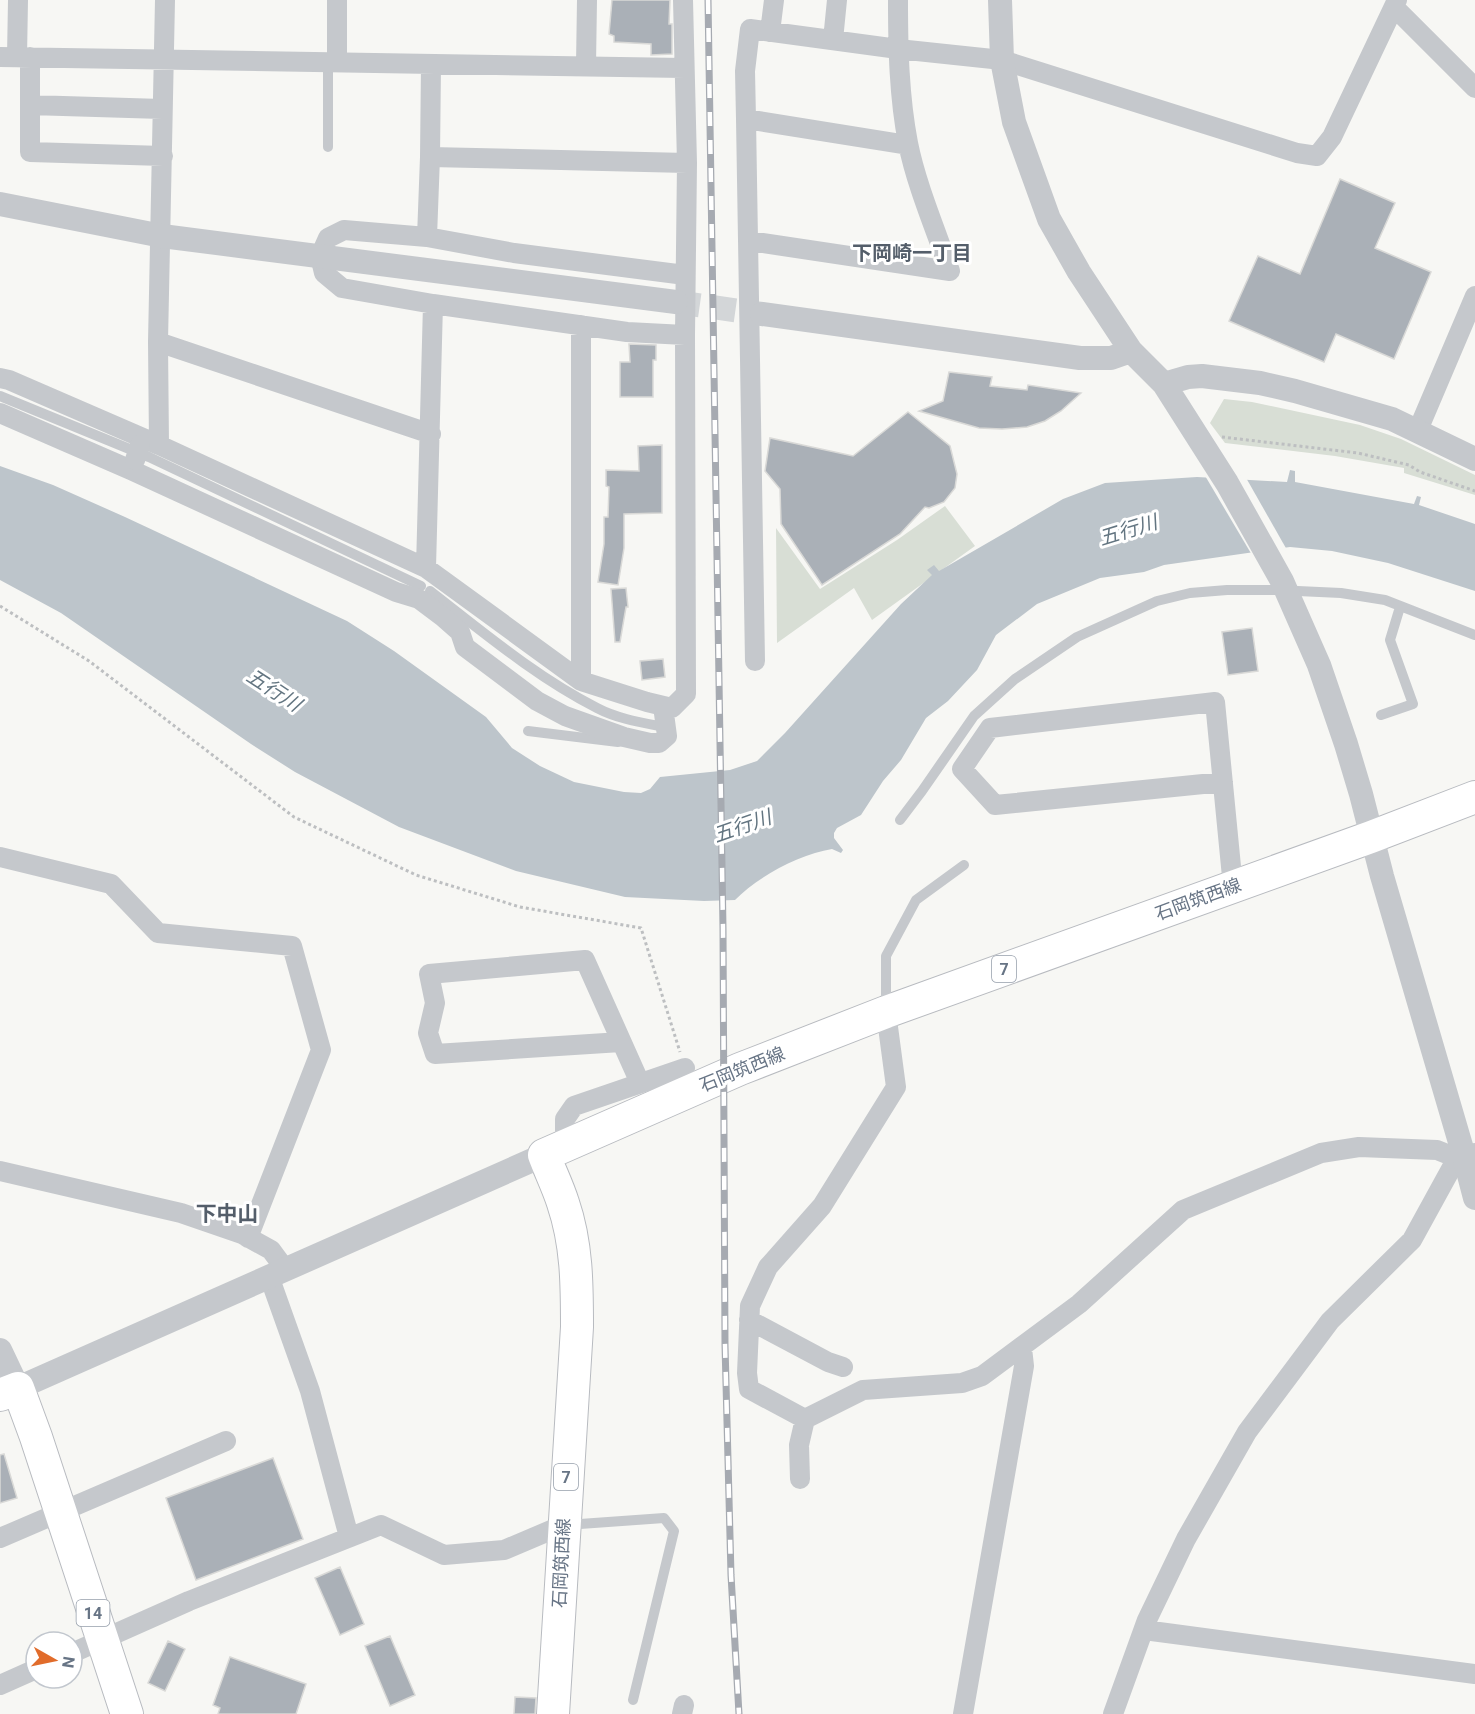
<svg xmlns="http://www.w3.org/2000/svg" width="1475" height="1714" font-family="Roboto,'Noto Sans JP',sans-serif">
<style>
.green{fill:#d8ded5}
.water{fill:#bdc5cb}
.pier{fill:#f7f7f4}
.building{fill:#aab0b7;stroke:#d9d9d7;stroke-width:1.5}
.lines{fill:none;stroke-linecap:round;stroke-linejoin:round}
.tertiary-tunnel{stroke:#d3d6d8;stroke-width:24;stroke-dasharray:24 12;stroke-linecap:butt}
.primary-casing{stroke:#b8bbc0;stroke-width:34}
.path{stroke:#bdbfc1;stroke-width:3;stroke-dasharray:3 3;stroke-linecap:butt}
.service{stroke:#c5c8cc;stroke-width:10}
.minor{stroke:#c5c8cc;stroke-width:20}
.tertiary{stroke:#c5c8cc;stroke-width:24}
.primary{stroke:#fff;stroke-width:32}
.rail-casing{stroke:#a6aab1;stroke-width:7}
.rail{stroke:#fff;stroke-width:4.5;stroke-dasharray:14;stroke-linecap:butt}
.minor-bridge{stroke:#c5c8cc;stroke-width:20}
.labels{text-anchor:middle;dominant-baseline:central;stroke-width:6;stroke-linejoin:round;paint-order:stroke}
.shield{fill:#fff;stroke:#959eaa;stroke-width:1.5}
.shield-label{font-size:16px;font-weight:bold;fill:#677485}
.street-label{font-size:18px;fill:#677485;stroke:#fff}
.neighbourhood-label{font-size:20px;font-weight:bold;fill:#545e6a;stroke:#fff}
.water-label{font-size:20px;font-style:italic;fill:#637581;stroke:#fff}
.quarter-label{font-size:21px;font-weight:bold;fill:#545e6a;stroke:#fff}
</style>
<rect width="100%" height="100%" fill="#f7f7f4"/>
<path class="green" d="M1224,399L1252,402L1360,425L1401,439L1475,475V495L1404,473V468L1335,456L1225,443L1210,423Z
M945,506L975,546L872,620L854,588L777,643L776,528L820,589L897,540Z"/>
<path class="water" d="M0,466L53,485L125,517L347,621L394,651L486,717L512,748L540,766L574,782L624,792L641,793L650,789L660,777L730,770L757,761L785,733L901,604L932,575L927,570L934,565L939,571L1063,499L1105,483L1197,477L1287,482L1290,470L1295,471V482L1414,504L1417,496L1421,497L1419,505L1475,524V591L1388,563L1332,551L1290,547L1164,565L1144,572L1100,578L1037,604L996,635L977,670L948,701L926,718L901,760L883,781L861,815L837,828L834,833V838L843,850L841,853L832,849C800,854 757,877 735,900L704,901L625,897L516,871L399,827L295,772L251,744L61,613L0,580Z"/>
<path class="pier" d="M1204,474L1245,476L1287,550L1252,555Z"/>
<path class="building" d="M612,0H670L669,24H672V54L651,55V44L614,42V36L609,34Z
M1340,179L1395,203L1375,248L1431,272L1394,359L1336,334L1324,362L1229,321L1258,256L1300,274Z
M629,344L656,345V360H653V397H620V362H630Z
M949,372L992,377L990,386L1027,390L1028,385L1081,393L1061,411L1045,421L1027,427L1002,429L979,428L919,411L943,401Z
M908,412L950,446L957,474L955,488L944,502L929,508L925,507L900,534L822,585L781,524L780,489L765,471L770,438L853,456Z
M662,445V513L624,514V548L618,585L598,582L604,544V517H608L609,487L606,486V470L639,471L638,446Z
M626,588L628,607H626L620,642H615L611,589Z
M1252,628L1258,671L1228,675L1222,632Z
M663,659L665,677L642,680L640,661Z
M4,1454L17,1498L0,1503V1455Z
M273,1458L303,1539L196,1580L166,1498Z
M340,1567L364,1624L340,1635L315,1578Z
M390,1636L415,1695L390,1706L365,1646Z
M168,1641L185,1649L165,1691L148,1683Z
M230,1657L306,1684L296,1714H218L220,1708L213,1705Z
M515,1697L536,1698L535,1714H514Z"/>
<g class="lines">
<path class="tertiary-tunnel" d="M676,302L762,314"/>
<defs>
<path id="primary" d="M0,1395L18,1388L36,1437L127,1714
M553,1714L577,1327C577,1285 577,1244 563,1203C558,1187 550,1171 544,1155L740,1069L886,1012L1371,837L1475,797"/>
</defs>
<use href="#primary" class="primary-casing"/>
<path class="path" d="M1222,437L1358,453L1409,465L1420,472L1475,491
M0,606L89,661L294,817L416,875L520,907L641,928L680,1052"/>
<path class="service" d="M328,61V147
M0,396L149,457L421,586
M430,591C483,632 536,677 597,708C616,718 638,722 659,726
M1381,715L1413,704L1390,640L1400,607
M528,731L618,742
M900,820L922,791L974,716L1015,679L1077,637L1157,601L1190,593L1227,590H1276L1341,593L1385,600L1475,635
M886,1010V956L916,900L964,865
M566,1525L664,1518L674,1531L633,1700"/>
<path class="minor" d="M1394,7L1475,88
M770,32L774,0
M833,40L837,0
M0,57L684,68
M17,57L18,0
M30,57V105
M337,61V0
M586,65L587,0
M162,109L30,105V152L163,156
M746,119L908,145
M430,157L687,163
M427,237L430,157L431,64
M749,241L950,271C936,231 916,184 908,143C899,96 898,48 898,0
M581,325V681
M685,335L627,332L433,304L342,288L324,273L320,256L328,238L344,230L427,237L514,253L685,275
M158,342L431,434
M0,378L9,380L159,445L426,568L581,681L647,702L672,708L686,694L685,335L687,163L683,0
M0,413L131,470L396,592L419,599L443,617L460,632L465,647L537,701L565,716L624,737L650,743H659L667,736L663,706
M1418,430L1475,296
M159,445L158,342L165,0
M426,568L433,304
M755,661L746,119L745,71L750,29L898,49L1002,60L1297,153L1317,156L1332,137L1397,0
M1223,782L995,805L962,769L990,728L1215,702L1233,887
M0,857L111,884L158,933L292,946L321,1050L248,1238
M621,1042L435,1054L428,1033L435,1003L429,974L585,960L640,1083
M565,1146V1119L574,1106L685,1068
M0,1171L181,1213L242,1234L271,1250L285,1269
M269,1276L310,1391L349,1537
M749,1320L828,1362L843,1367
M805,1419L749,1389L747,1373L750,1306L768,1267L822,1206L896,1087L886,1012
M800,1479L799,1445L805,1419L863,1390L962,1383L982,1376L1079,1304L1183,1210L1321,1153L1359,1147L1437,1150L1457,1158L1475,1153
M0,1538L226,1441
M1144,1630L1475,1674
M72,1653L189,1601L381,1525L444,1555L504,1550L563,1525
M0,1685L36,1669
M682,1714L684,1705
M963,1714L1024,1366L1022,1348
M1113,1714L1147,1620L1186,1539L1247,1432L1330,1321L1412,1240L1457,1158"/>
<path class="tertiary" d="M1000,0L1002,60L1014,122L1049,219L1079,272L1131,351L1164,384L1227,483L1282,581L1319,665L1346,744L1361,794L1382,876L1464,1156L1475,1198
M0,204L162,236L676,302
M762,314L1080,358H1111L1131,351
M1164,384L1188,377L1202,376L1260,383L1295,391L1392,419L1475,459
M0,1350L18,1388L544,1155"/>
<use href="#primary" class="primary"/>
<defs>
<path id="rail" d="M708,0L723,928L725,1345L731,1575L739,1714"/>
</defs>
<use href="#rail" class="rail-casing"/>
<use href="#rail" class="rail"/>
<path class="minor-bridge" d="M135,460L140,445"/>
</g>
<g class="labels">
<g class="shield">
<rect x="992" y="956" width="24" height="26" rx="4.5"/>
<rect x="554" y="1464" width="24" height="26" rx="4.5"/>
<rect x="76.5" y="1600" width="33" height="26" rx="4.5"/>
</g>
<g class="shield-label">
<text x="1004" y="969">7</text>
<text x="566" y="1477">7</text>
<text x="93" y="1613">14</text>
</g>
<g class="street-label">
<text transform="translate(1198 899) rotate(-20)">石岡筑西線</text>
<text transform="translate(742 1069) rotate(-22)">石岡筑西線</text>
<text transform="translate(561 1563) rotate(-87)">石岡筑西線</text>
</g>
<g class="neighbourhood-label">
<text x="912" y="253">下岡崎一丁目</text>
</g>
<g class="water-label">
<text transform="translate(1128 530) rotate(-17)">五行川</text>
<text transform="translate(274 690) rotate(33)">五行川</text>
<text transform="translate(742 826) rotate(-19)">五行川</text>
</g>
<g class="quarter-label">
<text x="227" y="1214">下中山</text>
</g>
</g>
<g transform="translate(54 1660) rotate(99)"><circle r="28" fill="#ffffff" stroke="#c2c7ce" stroke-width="1.5"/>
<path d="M0-4.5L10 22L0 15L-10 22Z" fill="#e16c2b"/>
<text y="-9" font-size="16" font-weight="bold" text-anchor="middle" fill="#677485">N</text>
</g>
</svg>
